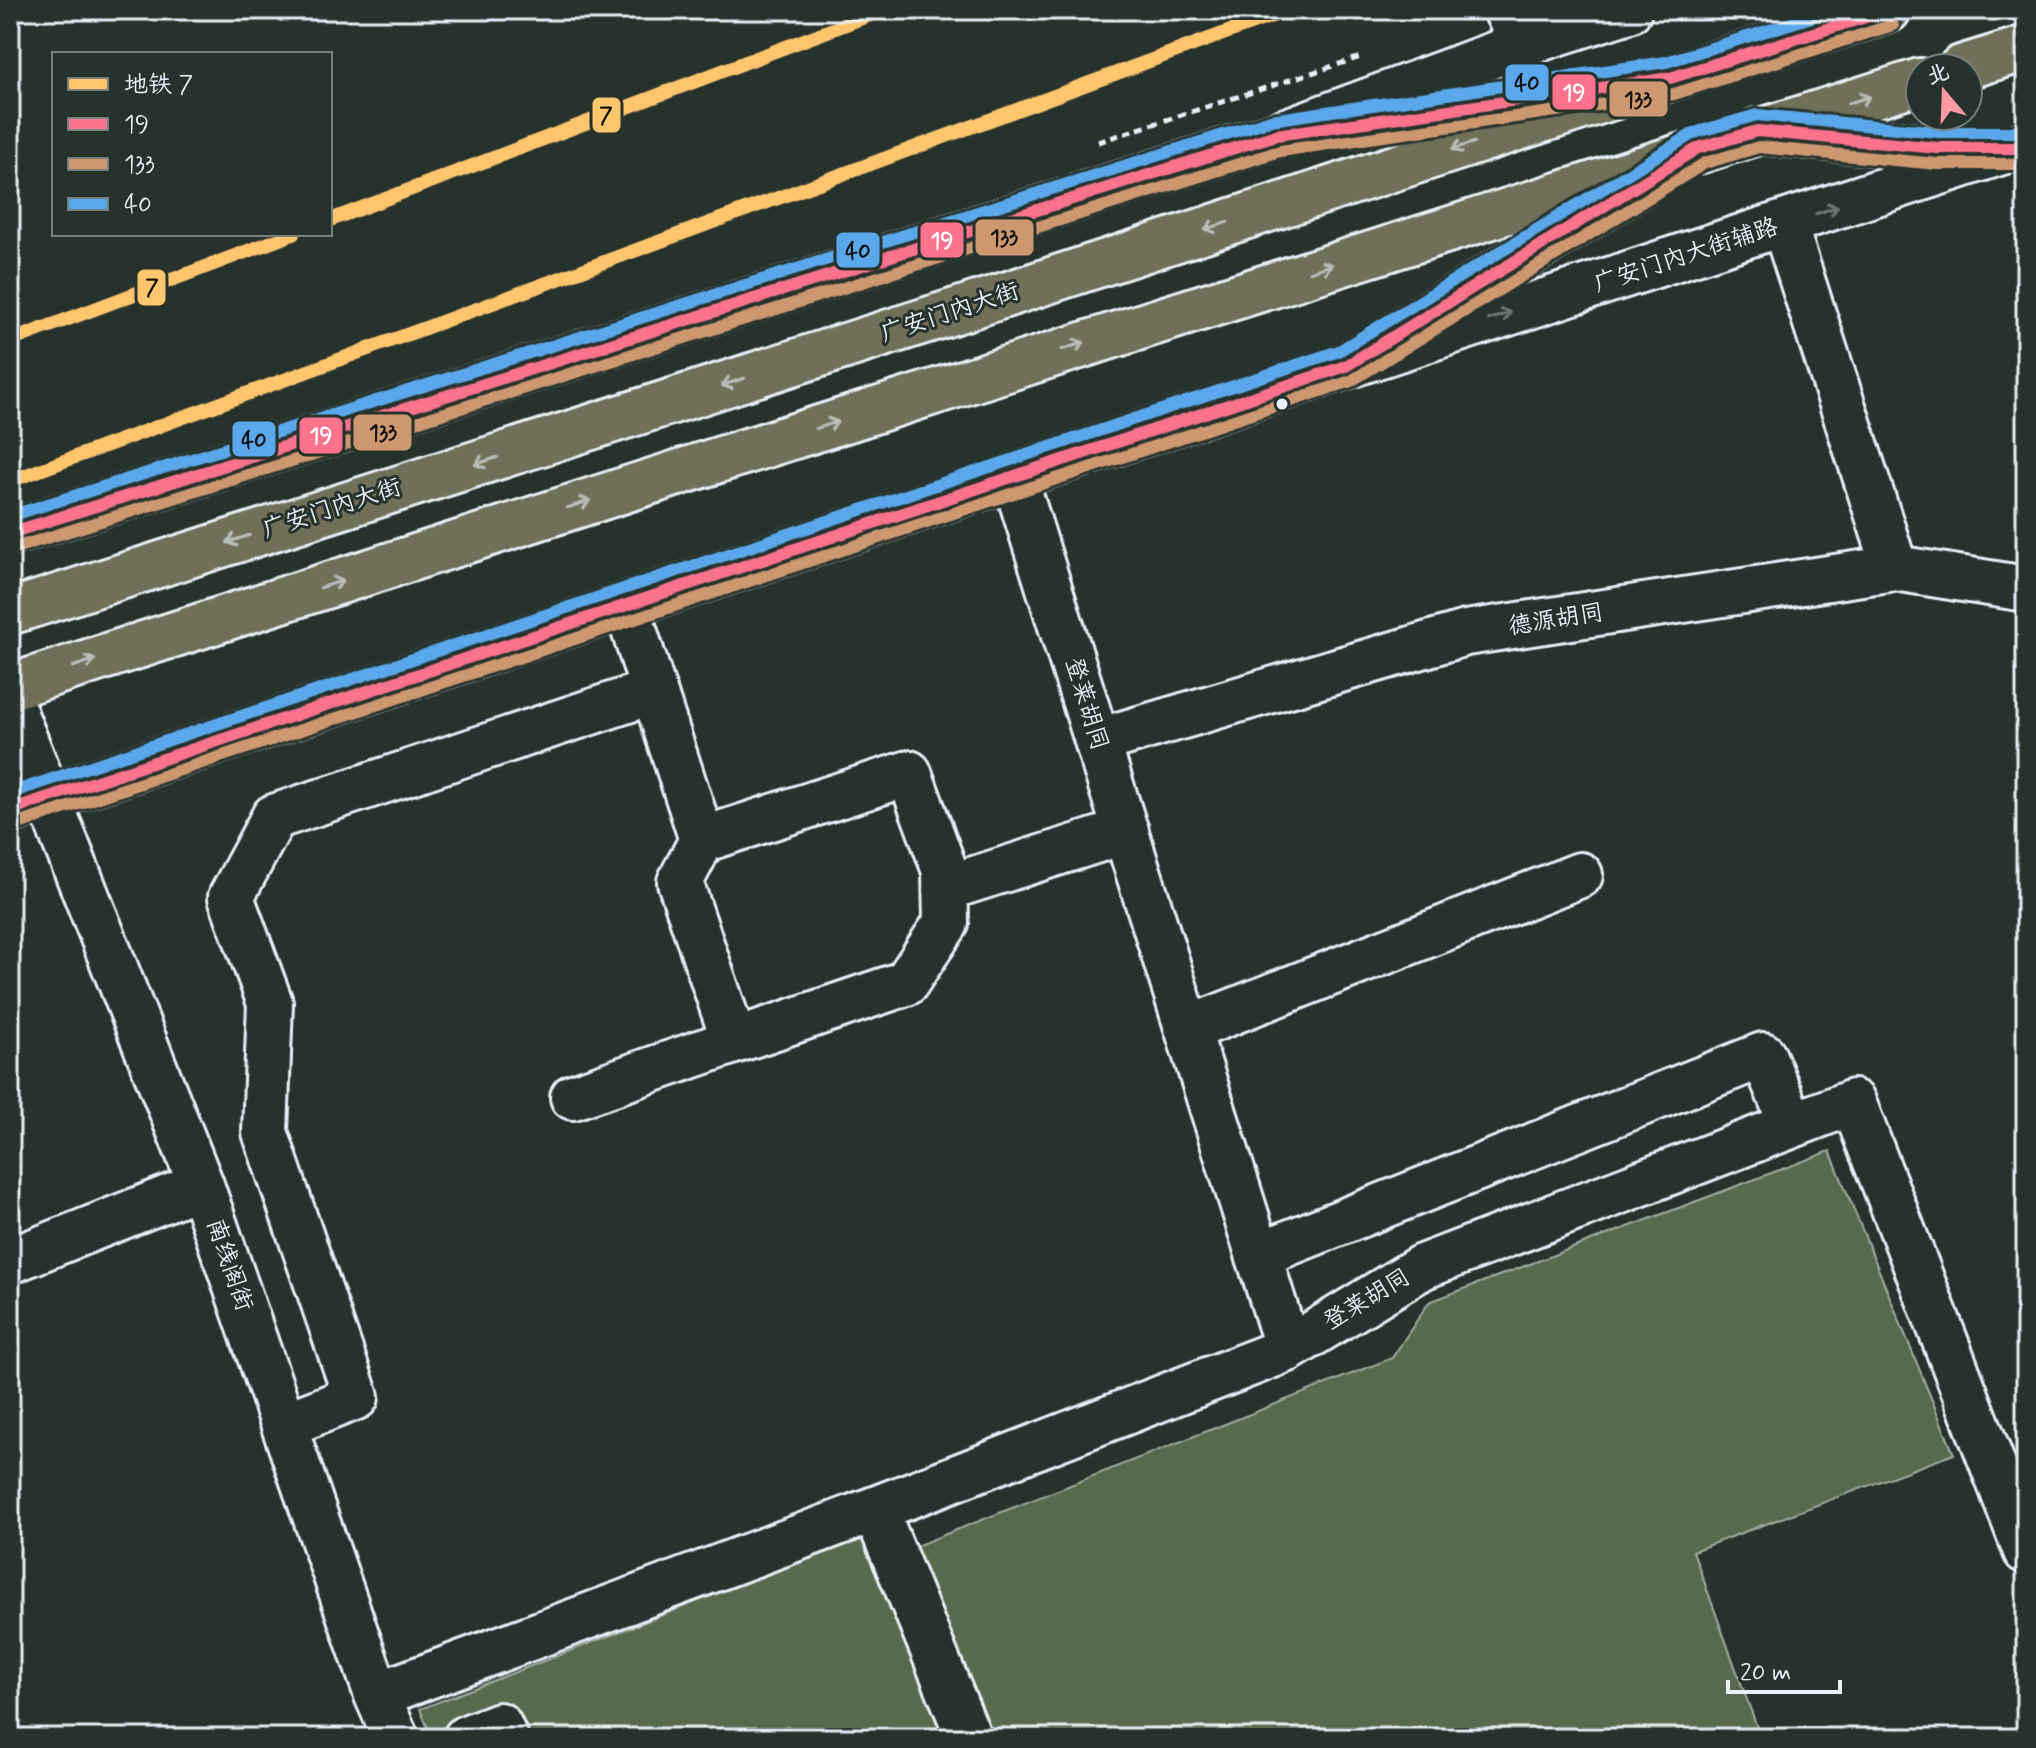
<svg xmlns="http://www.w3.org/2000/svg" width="2036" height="1748" font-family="Mynerve,'LXGW WenKai TC',sans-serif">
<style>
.green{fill:#596b4e;stroke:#a0aea3;stroke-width:2}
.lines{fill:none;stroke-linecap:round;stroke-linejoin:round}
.minor-casing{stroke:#e8f1f8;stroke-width:50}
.major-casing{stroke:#e8f1f8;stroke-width:50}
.path{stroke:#e8f1f8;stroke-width:5;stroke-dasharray:8 6;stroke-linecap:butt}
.minor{stroke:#26332d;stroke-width:44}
.major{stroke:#706f59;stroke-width:44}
.bus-1-casing{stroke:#26332d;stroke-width:18}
.bus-2-casing{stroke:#26332d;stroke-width:18}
.bus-3-casing{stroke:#26332d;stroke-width:18}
.bus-1{stroke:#fc738d;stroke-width:12}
.bus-2{stroke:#cd976f;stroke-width:12}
.bus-3{stroke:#5aa8eb;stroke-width:12}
.metro-1-casing{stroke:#26332d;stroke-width:20}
.metro-1{stroke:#ffc66e;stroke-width:14}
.oneway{stroke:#b8bdb8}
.oneway2{stroke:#6a7674}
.bus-dot{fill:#e8f1f8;stroke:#26332d;stroke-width:3}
.labels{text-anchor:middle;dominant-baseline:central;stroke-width:6;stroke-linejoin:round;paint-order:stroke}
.street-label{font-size:24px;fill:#e8f1f8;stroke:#26332d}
.line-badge{stroke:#26332d;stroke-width:3}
.badge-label{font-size:22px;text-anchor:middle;font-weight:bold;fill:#fff}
.pale-badge-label{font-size:22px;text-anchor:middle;font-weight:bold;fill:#111}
</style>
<rect width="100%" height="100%" fill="#26332d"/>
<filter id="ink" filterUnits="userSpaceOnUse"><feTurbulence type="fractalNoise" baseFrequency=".0125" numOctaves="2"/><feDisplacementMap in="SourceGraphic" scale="16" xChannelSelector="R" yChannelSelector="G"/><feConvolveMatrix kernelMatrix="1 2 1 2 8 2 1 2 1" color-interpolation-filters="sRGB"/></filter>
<g filter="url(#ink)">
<path class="green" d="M1830,1151L1954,1454L1693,1551L1761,1738H432L420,1709L882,1530L893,1555L1392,1358L1429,1302Z"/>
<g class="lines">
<defs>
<path id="minor" d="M1506,10L1523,44
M1757,131L1938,148H1982
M1784,224L1895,568
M1014,476L1288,1349
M10,533L1276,135L1523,44L1629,10
M10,702L201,1185L377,1695L396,1738
M1098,741L1466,633L1895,568L2026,589
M10,810L1346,366L2026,144
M702,840L909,773L945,871L946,923L906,983L734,1041
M946,888L1126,831
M1188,1029L1580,875
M573,1097L734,1041L680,882L702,840L626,605
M1258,1255L1763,1055L1792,1125
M10,1261L201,1185
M284,1425L356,1397L265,1132L270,1003L231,897L274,817L654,691
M875,1509L969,1738
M377,1695L875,1509L1288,1349L1422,1267L1853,1102L2026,1551
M466,1738L499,1725L505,1738"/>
<path id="major" d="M1961,68L2026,48
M1276,135L1549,96
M1346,366L1642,183
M10,612L968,307L1717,63L1888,10
M10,687C646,483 1282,278 1920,81"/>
</defs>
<use href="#minor" class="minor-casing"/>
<use href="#major" class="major-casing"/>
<path class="path" d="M1098,142L1364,56"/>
<use href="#minor" class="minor"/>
<use href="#major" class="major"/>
<defs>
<path id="bus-1" d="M10,533L1276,135L1670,78L1888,10
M10,810L1346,366L1698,148L1757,131L1938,148H2015L2026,144"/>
<path id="bus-2" d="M15,548L1280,151L1674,94L1893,25
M15,825L1351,381L1705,163L1759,147L1937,164H2015L2026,161"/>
<path id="bus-3" d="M10,516L1271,120L1666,62L1834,10
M10,793L1339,351L1694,133L1757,115L1939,132H2012L2021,129"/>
</defs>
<use href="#bus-1" class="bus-1-casing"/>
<use href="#bus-2" class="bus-2-casing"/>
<use href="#bus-3" class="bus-3-casing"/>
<use href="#bus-1" class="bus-1"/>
<use href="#bus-2" class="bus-2"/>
<use href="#bus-3" class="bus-3"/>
<defs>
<path id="metro-1" d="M330,220L883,10
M10,341L293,234
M10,481L1288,10"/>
</defs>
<use href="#metro-1" class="metro-1-casing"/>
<use href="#metro-1" class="metro-1"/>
</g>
<defs><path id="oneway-shaft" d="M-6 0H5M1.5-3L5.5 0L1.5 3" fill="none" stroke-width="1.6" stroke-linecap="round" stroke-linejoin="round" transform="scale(2)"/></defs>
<g class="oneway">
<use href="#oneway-shaft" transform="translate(1859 100) rotate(-17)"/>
<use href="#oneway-shaft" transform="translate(1463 146) rotate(162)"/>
<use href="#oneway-shaft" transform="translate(1216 226) rotate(162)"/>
<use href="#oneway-shaft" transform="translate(1321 268) rotate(-18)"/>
<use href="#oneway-shaft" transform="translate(1073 346) rotate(-18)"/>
<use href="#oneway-shaft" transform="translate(733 382) rotate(162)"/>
<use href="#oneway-shaft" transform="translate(827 425) rotate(-18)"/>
<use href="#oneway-shaft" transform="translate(486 461) rotate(162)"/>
<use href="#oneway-shaft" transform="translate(579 504) rotate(-18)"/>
<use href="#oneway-shaft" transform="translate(238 539) rotate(162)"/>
<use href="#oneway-shaft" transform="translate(332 584) rotate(-18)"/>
<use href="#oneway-shaft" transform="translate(84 663) rotate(-18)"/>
</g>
<g class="oneway2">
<use href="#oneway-shaft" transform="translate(1827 210) rotate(-18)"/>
<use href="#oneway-shaft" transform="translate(1500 316) rotate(-18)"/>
</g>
</g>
<circle class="bus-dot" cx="1282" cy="404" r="7"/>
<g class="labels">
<g class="street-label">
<text transform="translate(1686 256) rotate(-18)">广安门内大街辅路</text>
<text transform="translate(950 313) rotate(-18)">广安门内大街</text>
<text transform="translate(332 509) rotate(-18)">广安门内大街</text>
<text transform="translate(1556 620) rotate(-9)">德源胡同</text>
<text transform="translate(1086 704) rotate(73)">登莱胡同</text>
<text transform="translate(229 1265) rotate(71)">南线阁街</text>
<text transform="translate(1367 1300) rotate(-31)">登莱胡同</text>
</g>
</g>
<g class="line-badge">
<rect x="1504" y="63" width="46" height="39" rx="8" fill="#5aa8eb"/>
<rect x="1551" y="73" width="46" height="38" rx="8" fill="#fc738d"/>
<rect x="1608" y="80" width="61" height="38" rx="8" fill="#cd976f"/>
<rect x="591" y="96" width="31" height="38" rx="8" fill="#ffc66e"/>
<rect x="974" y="218" width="61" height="39" rx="8" fill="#cd976f"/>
<rect x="919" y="221" width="46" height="38" rx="8" fill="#fc738d"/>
<rect x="835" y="231" width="46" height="38" rx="8" fill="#5aa8eb"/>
<rect x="136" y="268" width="31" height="39" rx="8" fill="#ffc66e"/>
<rect x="352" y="413" width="61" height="39" rx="8" fill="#cd976f"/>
<rect x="298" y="416" width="46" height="39" rx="8" fill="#fc738d"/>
<rect x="231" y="420" width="46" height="38" rx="8" fill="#5aa8eb"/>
</g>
<g class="badge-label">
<text x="1574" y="100">19</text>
<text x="942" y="248">19</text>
<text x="321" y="443">19</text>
</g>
<g class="pale-badge-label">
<text x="1527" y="90">40</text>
<text x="1638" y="107">133</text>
<text x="606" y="123">7</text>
<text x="1004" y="245">133</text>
<text x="858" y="258">40</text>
<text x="152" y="295">7</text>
<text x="383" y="440">133</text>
<text x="254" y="447">40</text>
</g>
<rect width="2036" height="1748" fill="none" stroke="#26332d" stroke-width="40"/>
<rect x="20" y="20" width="1996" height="1708" fill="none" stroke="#e8f1f8" stroke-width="3" filter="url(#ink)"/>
<rect x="52" y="52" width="280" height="184" fill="#26332d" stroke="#747f7e" stroke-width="2"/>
<rect x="68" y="78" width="40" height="12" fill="#ffc66e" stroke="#747f7e" stroke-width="2"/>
<text x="124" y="92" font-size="24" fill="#e8f1f8">地铁 7</text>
<rect x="68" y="118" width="40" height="12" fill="#fc738d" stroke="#747f7e" stroke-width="2"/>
<text x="124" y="132" font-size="24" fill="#e8f1f8">19</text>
<rect x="68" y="158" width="40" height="12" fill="#cd976f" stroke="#747f7e" stroke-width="2"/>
<text x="124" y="172" font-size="24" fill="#e8f1f8">133</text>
<rect x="68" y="198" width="40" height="12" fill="#5aa8eb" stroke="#747f7e" stroke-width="2"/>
<text x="124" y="212" font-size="24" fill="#e8f1f8">40</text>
<g transform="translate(1944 92) rotate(341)"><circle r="38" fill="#26332d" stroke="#747f7e" stroke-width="2"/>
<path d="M0-6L14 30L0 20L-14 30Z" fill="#ff9aa2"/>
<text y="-12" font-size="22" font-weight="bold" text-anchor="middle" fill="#e8f1f8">北</text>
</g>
<path d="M1728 1680v12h112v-12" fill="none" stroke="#e8f1f8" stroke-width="4"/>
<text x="1740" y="1680" font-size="24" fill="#e8f1f8" stroke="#26332d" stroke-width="6" paint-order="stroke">20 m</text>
</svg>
